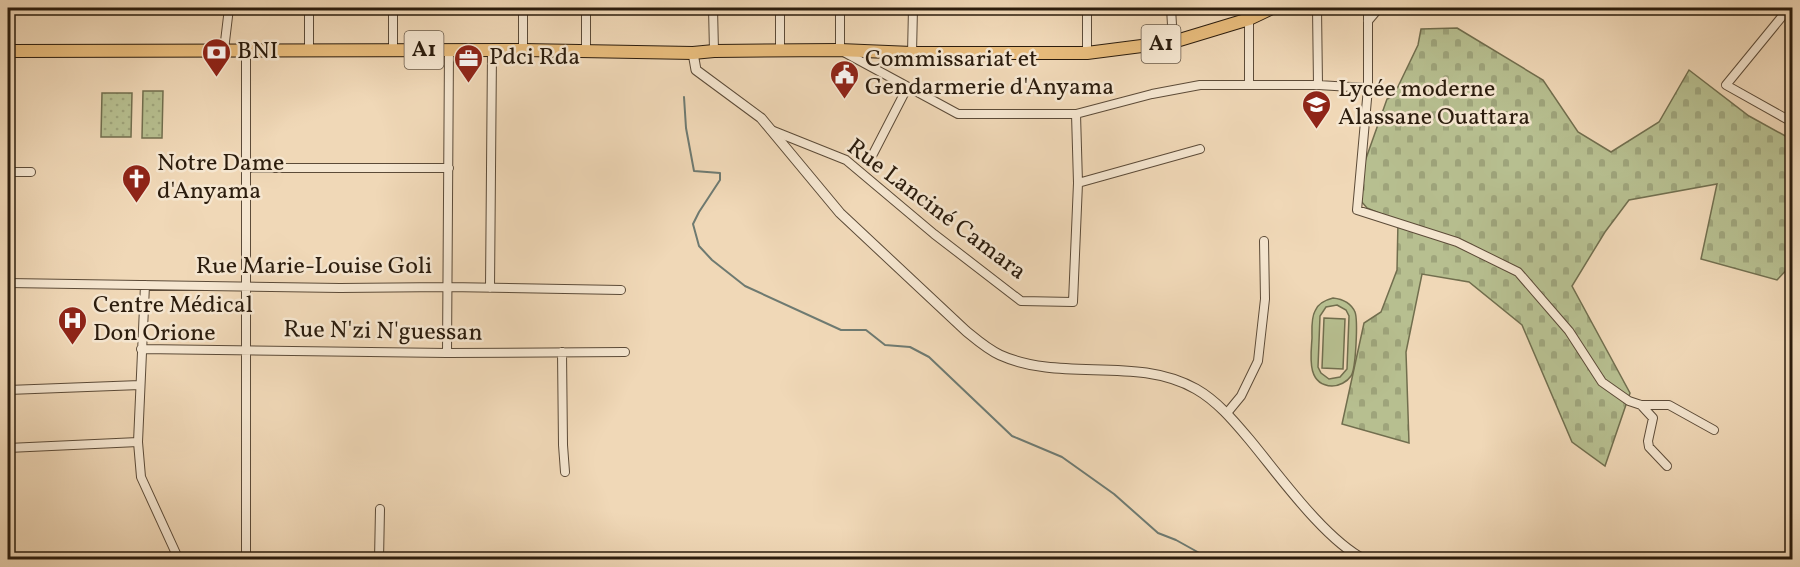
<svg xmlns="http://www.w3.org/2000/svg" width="1800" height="567" font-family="Vollkorn,serif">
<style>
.grass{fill:url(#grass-dots);stroke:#716e4e;stroke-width:1.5}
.cemetery{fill:url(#cemetery-stones);stroke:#716e4e;stroke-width:1.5}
.pitch{fill:#b7bf90;stroke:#716e4e;stroke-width:1.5;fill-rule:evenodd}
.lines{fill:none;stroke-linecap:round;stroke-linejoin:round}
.stream{stroke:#6e7a71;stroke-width:2}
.minor-casing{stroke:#5c4b38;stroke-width:10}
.tertiary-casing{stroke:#5c4b38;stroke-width:11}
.primary-casing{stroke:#2b1c0d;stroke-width:14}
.minor{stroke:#f5e6d0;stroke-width:8}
.tertiary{stroke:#f5e6d0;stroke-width:9}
.primary{stroke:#e8bc7c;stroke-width:12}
.labels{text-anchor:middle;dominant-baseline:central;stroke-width:5;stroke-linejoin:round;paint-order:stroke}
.shield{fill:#f5e6d0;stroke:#685948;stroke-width:1.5}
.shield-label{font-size:22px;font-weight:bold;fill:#2b1c0d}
.poi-label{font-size:24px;fill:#2b1c0d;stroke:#f5e6d0;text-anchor:start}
.street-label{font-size:24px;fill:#2b1c0d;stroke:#f5e6d0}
</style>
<defs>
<pattern id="grass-dots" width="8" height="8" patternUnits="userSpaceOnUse" patternTransform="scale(1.5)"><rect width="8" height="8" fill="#b7bf90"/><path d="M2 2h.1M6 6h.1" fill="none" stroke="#9ea47b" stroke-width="1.8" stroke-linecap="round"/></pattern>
<pattern id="cemetery-stones" width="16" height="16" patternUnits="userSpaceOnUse" patternTransform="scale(1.5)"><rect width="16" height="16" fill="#b7bf90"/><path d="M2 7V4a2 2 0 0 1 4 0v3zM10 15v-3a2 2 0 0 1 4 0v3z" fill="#9ea47b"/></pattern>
</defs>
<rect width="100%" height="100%" fill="#f0d8b7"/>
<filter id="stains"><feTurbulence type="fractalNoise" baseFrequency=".00333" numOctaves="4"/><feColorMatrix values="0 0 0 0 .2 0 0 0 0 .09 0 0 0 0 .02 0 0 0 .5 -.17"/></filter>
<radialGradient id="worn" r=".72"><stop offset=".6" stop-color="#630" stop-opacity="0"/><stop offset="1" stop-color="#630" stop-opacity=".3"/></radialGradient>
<path class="grass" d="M143,91H163L162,138H142Z
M102,93H132L131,137H101Z"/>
<path class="cemetery" d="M1457,28L1543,80L1578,132L1611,152L1659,122L1689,70L1749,116L1789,138L1792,146V264L1777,280L1701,259L1717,184L1629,200L1605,232L1572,286L1630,393L1605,466L1572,442L1522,325L1469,282L1422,274L1406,352L1409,443L1342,424L1364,323L1381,312L1397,270L1398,221L1367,208L1361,201L1363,167L1387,99L1393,97L1418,45L1421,29Z"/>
<path class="pitch" d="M1333,298C1342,299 1351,303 1355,312C1358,320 1356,369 1351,376C1347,382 1339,386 1332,386C1306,385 1311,355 1312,338C1312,329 1311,318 1315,311C1318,303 1325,300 1333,298ZM1337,305L1346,310L1349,316L1347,369L1340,377L1329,379L1321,373L1318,367L1320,316L1326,307Z
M1324,318L1345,319L1343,369L1322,368Z"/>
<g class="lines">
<path class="stream" d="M684,97L686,128L694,171L720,173V180L699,212L693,224L699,246L712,260L745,286L841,330H866L885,345L910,347L929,357L1012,436L1062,457L1114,494L1158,533L1176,540L1212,560"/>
<defs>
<path id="minor" d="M309,8V51
M393,8V50
M586,8V52
M713,8L714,51
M840,8V50L958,114H1076L1152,94L1200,85H1318L1368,88
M1171,8L1173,42
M1249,8V84
M1317,8L1318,85
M1368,8V88L1357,210L1457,242L1518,272L1569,331L1602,382L1629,401L1641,405H1669L1714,430
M1789,8L1726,85L1792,122
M1368,21L1379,8
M224,50L229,8
M523,50V8
M780,51V8
M912,53L913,8
M1087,53V8
M771,130L846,160L934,234L1021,301L1073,302L1078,183L1076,114
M873,154L907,88
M247,168H449
M8,172H31
M1078,183L1200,149
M8,283L340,288L447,287L621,290
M145,285L138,442L141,477L179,560
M490,288L492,51
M141,349L447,353L625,352
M562,352L563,445L565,472
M447,353L449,50
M8,390L140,385
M1641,405L1653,418L1648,441L1649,447L1667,466
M1227,413L1241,396L1258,361L1265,299L1264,241
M8,448L138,442
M246,560V50
M379,560L380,509"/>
<path id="tertiary" d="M693,53L696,70L761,118L840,213L966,331C977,340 987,349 1000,355C1062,383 1136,355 1196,389C1217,401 1233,420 1249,439C1279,475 1324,539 1365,560"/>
<path id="primary" d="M8,51L523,50L693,53L714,51L840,50L912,53H1087L1173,42L1249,19L1272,8"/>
</defs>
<use href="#minor" class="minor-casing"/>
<use href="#tertiary" class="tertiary-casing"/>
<use href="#primary" class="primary-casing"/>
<use href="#minor" class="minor"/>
<use href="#tertiary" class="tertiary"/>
<use href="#primary" class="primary"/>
</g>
<defs>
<symbol id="bank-pin" viewBox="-11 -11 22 30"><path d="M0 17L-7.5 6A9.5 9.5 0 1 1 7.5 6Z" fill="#8f2418" stroke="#f5e6d0"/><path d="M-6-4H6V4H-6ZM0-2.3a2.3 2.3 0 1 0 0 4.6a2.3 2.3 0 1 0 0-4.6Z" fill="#fff"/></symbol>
<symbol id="office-pin" viewBox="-11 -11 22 30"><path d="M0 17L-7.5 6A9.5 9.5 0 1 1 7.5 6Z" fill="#8f2418" stroke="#f5e6d0"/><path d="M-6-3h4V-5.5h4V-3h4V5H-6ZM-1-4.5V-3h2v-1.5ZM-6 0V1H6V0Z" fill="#fff"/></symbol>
<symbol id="civic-pin" viewBox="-11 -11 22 30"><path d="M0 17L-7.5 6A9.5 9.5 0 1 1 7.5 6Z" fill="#8f2418" stroke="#f5e6d0"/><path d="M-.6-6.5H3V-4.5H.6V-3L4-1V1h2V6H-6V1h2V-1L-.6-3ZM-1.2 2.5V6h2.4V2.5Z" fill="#fff"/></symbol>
<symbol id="school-pin" viewBox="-11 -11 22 30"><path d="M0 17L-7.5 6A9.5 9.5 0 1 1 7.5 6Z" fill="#8f2418" stroke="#f5e6d0"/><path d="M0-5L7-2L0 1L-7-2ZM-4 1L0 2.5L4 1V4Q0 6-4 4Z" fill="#fff"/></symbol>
<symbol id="church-pin" viewBox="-11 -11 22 30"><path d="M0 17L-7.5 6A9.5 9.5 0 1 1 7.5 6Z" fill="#8f2418" stroke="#f5e6d0"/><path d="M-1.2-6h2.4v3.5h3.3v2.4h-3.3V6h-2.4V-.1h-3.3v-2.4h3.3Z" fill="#fff"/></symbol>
<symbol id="hospital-pin" viewBox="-11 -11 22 30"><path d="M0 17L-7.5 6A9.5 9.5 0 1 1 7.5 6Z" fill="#8f2418" stroke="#f5e6d0"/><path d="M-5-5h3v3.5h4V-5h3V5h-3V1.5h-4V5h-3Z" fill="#fff"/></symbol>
</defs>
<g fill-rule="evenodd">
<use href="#bank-pin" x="200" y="36" width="33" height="45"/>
<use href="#office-pin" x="452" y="42" width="33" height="45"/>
<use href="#civic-pin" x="828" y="58" width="33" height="45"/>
<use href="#school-pin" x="1300" y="88" width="33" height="45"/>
<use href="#church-pin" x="120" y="162" width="33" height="45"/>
<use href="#hospital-pin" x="56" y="304" width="33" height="45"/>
</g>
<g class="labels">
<g class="shield">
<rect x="1141.5" y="25" width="39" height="38" rx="4.5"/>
<rect x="404.5" y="31" width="39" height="38" rx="4.5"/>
</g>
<g class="shield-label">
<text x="1161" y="44">A1</text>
<text x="424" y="50">A1</text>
</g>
<g class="poi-label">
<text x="237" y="52">BNI</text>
<text x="489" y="58">Pdci Rda</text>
<text x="865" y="60">Commissariat et<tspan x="865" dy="28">Gendarmerie d'Anyama</tspan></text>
<text x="1338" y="90">Lycée moderne<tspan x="1338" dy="28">Alassane Ouattara</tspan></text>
<text x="157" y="164">Notre Dame<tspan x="157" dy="28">d'Anyama</tspan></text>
<text x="93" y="306">Centre Médical<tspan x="93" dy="28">Don Orione</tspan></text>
</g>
<g class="street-label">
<text transform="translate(936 210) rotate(37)">Rue Lanciné Camara</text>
<text x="314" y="267">Rue Marie-Louise Goli</text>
<text transform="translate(383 332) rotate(1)">Rue N'zi N'guessan</text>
</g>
</g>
<rect width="1800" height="567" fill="none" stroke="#f0d8b7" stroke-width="30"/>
<rect x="9" y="9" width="1782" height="549" fill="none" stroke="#2b1c0d" stroke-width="3"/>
<rect x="15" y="15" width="1770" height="537" fill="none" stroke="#2b1c0d" stroke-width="1.5"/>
<rect width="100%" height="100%" filter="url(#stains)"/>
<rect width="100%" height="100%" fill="url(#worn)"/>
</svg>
